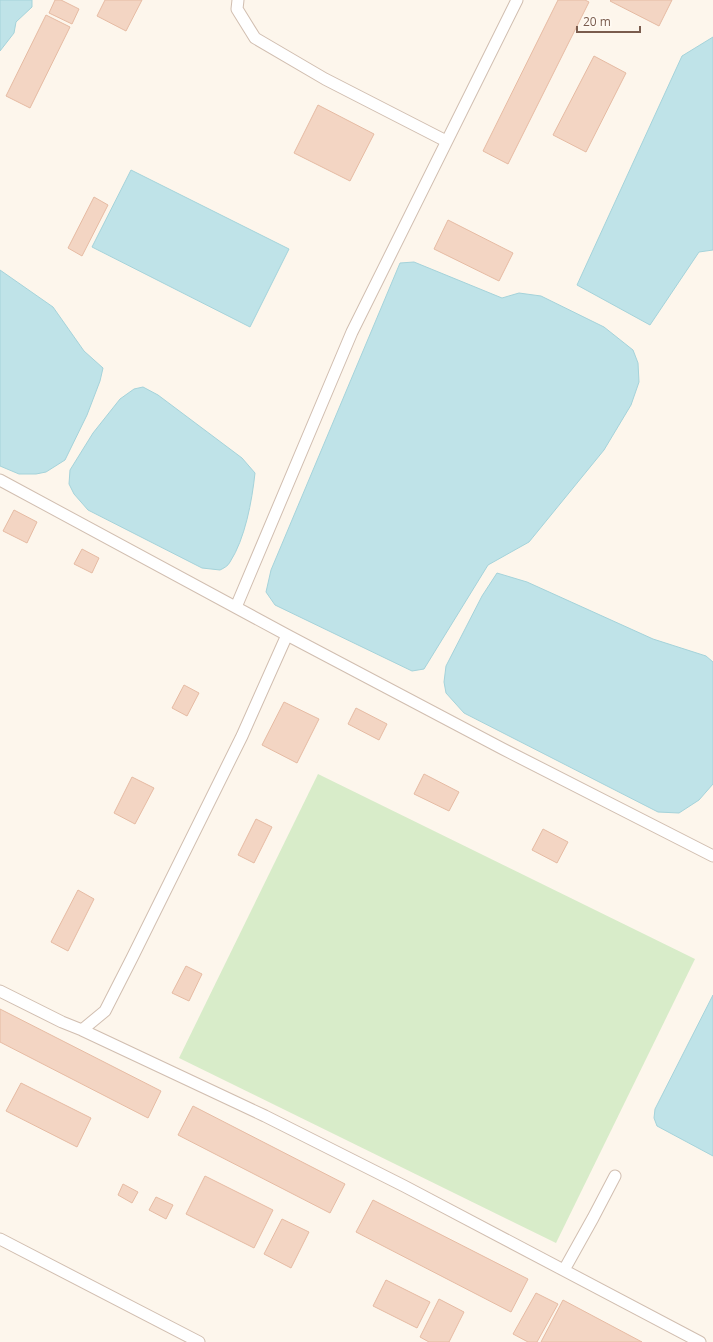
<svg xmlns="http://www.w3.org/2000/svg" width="713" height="1342" font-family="'Open Sans',sans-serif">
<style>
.green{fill:#d8ecc9}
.water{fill:#bfe3e8;stroke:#a5d3da}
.building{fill:#f3d5c3;stroke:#e6bba3}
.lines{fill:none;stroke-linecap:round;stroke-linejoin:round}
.lane-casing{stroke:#d1beb0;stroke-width:13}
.lane{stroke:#fff;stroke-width:11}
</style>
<rect width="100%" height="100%" fill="#fdf6ec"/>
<path class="green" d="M318,774L695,959L556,1243L179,1058Z"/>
<path class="water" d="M0,0H32V7L16,22L14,33L0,51Z
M713,37V250L699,252L650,325L577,285L682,56Z
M131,170L289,249L250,327L92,247Z
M414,262L502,298L519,293L541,296L604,327L633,350L638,363L639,382L631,405L604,450L529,542L488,565L424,669L412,671L275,605L266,592L271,570L400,263Z
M0,270L53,307L84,351L103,368L100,381L87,415L65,460L46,472L36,474H19L0,466Z
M143,387L158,395L242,458L255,473C252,501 245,539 230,562C228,566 224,568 220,570L202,568L88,510L74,494L69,484L70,470L93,433L120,399L134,389Z
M497,573L527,582L653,639L706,656L713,662V784L699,800L679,813L658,812L464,713L446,693L444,682L446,666L482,596Z
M713,995V1156L657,1126L654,1118L655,1109Z"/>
<path class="building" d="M55,0H61L79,9L72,24L49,13Z
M105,0H142L126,31L97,16Z
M558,0H585L589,2L508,164L483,151Z
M611,0H672L659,26L610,1Z
M46,15L70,27L30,108L6,96Z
M594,56L626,73L586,152L553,135Z
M318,105L374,134L350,181L294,153Z
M94,197L108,205L82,256L68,248Z
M448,220L513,253L499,281L434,249Z
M14,510L37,522L27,543L3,531Z
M82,549L99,558L92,573L74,564Z
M184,685L199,693L187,716L172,708Z
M284,702L319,719L297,763L262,745Z
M356,708L387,724L379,740L348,724Z
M424,774L459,792L449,811L414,794Z
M132,777L154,788L135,824L114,813Z
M256,819L272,827L254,863L238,855Z
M543,829L568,842L557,863L532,850Z
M78,890L94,899L68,951L51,942Z
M186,966L202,974L189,1001L172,993Z
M0,1009L161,1091L148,1118L0,1042Z
M21,1083L91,1118L77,1147L6,1111Z
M193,1106L345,1184L330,1213L178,1135Z
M205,1176L273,1210L254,1248L186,1214Z
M123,1184L138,1192L132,1203L118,1195Z
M156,1197L173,1205L166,1219L149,1210Z
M373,1200L528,1279L511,1312L356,1232Z
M282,1219L309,1232L291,1268L264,1254Z
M386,1280L430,1302L417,1328L373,1306Z
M536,1293L558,1304L537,1342H528L513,1334Z
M439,1299L464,1312L449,1342H429L420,1337Z
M563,1300L642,1342H541Z"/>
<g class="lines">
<defs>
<path id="lane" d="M238,0L237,9L255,38L325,79L446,141
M0,480L287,635L503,749L713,856
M236,607L352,332L517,0
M0,991L62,1022L82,1030L105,1011L132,958L242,736L287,635
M82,1030L265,1116L404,1186L700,1342
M0,1239L199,1342
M564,1270L593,1218L615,1176"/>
</defs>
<use href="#lane" class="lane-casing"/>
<use href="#lane" class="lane"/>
</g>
<path d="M577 26v6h63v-6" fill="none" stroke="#7a5c4d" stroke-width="2"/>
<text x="583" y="26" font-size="12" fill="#7a5c4d" stroke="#fffaf3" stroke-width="3" paint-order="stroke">20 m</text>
</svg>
